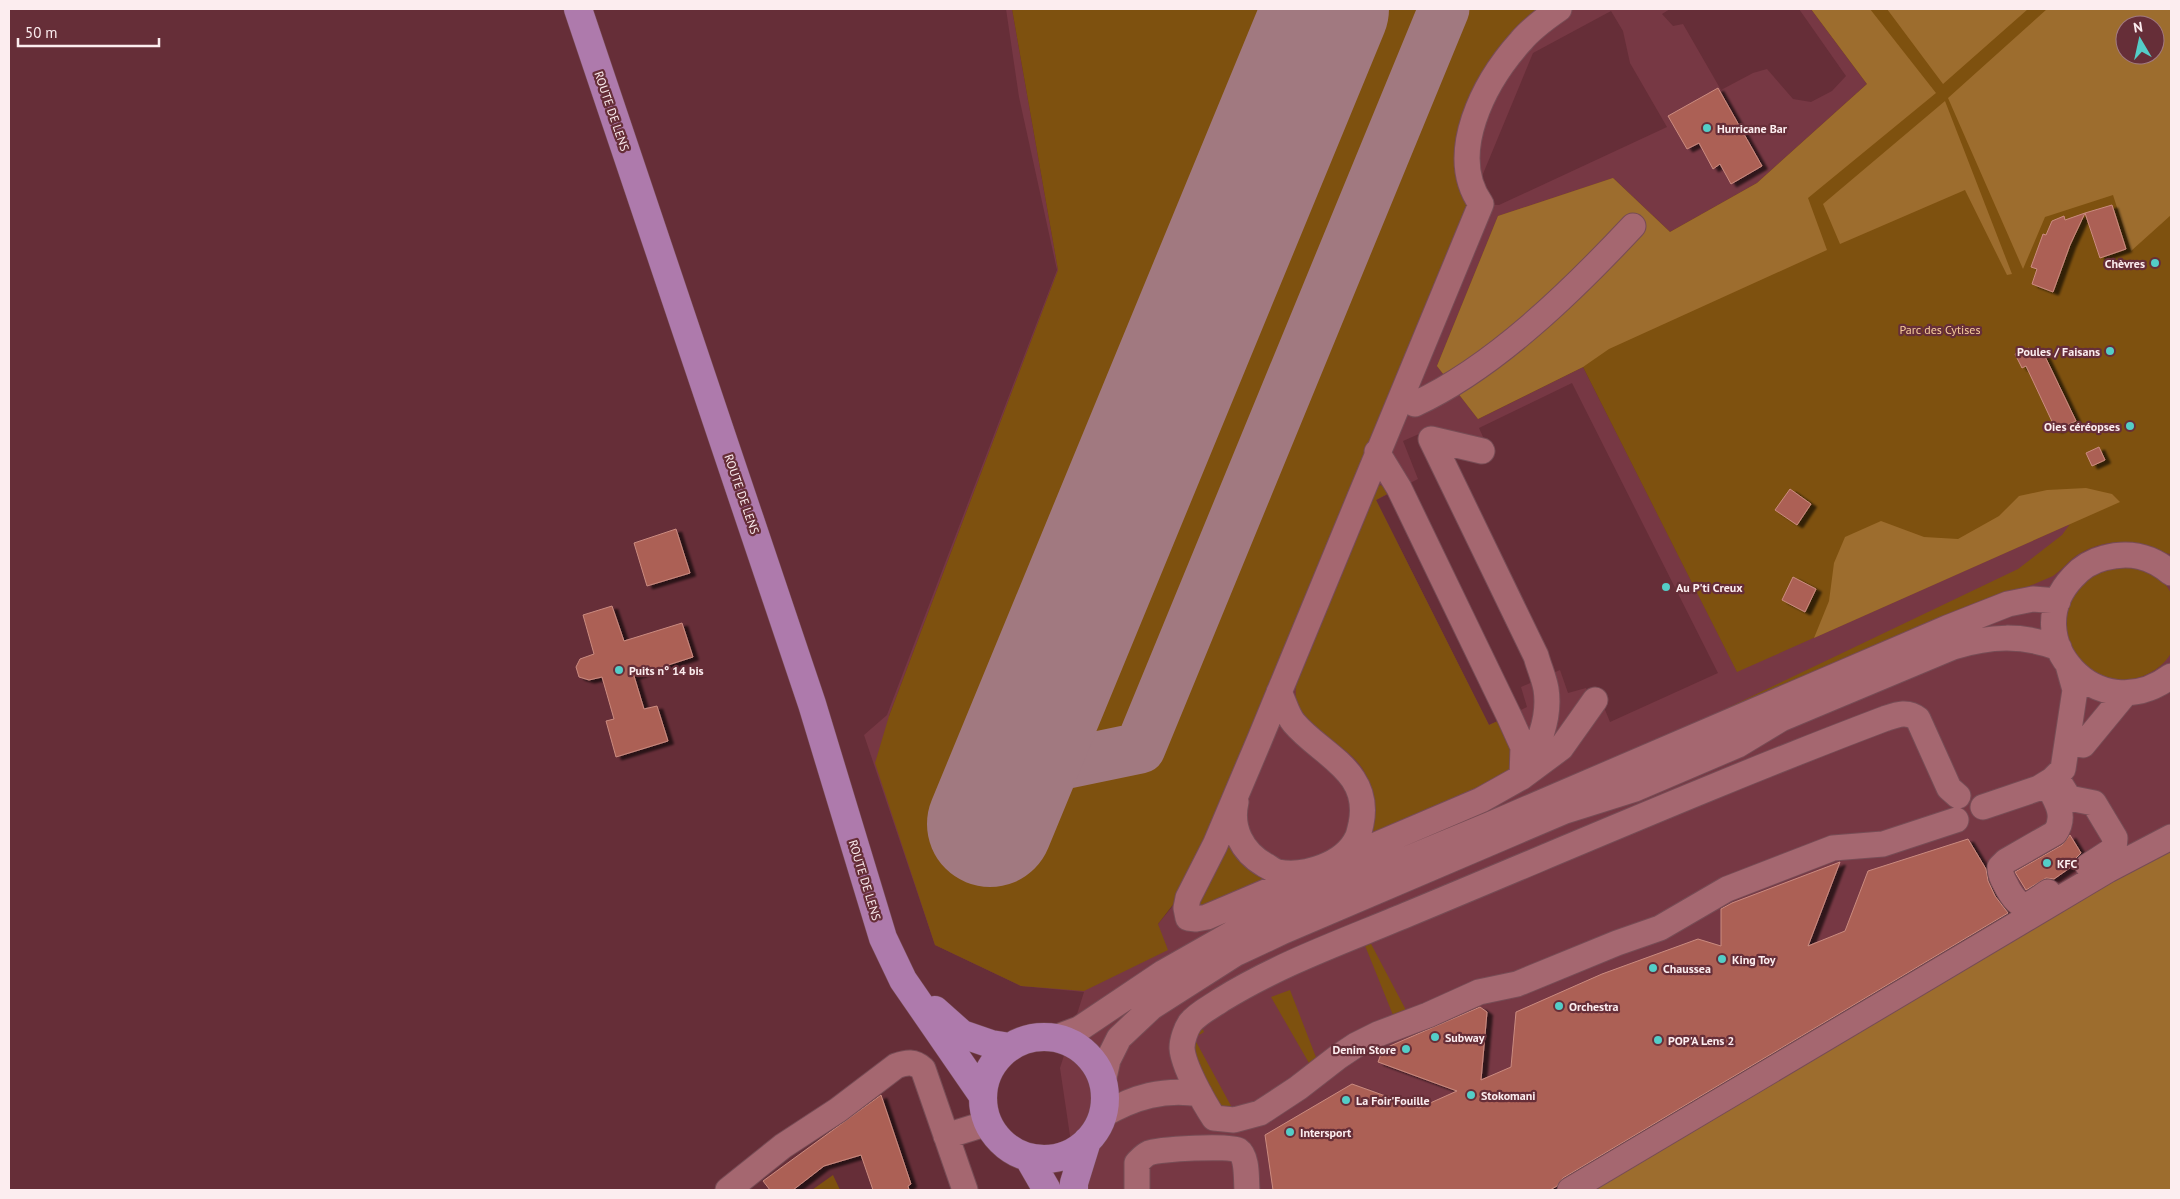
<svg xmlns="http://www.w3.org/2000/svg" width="2180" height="1199" font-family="'PT Sans',sans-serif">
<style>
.built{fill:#773844;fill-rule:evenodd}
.green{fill:#7e510f;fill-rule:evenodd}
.forest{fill:#9d6d2e;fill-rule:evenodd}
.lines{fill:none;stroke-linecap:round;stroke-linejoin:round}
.taxiway{stroke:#a17980;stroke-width:51}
.runway{stroke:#a17980;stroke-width:126}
.building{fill:#ac6155;stroke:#cb8b80;filter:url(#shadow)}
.minor-casing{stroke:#774c55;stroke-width:27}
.major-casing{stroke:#774c55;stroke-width:29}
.minor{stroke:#a56770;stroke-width:25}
.major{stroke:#ae7aac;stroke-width:28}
.poi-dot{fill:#54cdc7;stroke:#662e38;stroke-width:2}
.labels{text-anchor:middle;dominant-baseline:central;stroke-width:4.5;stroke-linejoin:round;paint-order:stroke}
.street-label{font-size:12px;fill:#fcedef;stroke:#662e38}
.poi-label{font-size:12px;font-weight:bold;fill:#fcedef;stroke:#662e38;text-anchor:start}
.park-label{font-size:12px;fill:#f6cc9d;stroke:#662e38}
</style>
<defs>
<filter id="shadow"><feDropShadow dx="5.5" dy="3" stdDeviation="1" flood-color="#0009"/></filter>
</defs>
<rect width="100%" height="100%" fill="#662e38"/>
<path class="built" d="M1006,9H1012L1058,270L889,716L1158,924L1172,907L1458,152L1551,9H1670L1662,14L1673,26L1683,24L1721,90L1753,73L1767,69L1793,99L1811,102L1832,91L1846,76L1799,9H1811L1867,84L1757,183L1670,232L1613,178L1478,419L1583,367L1737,671L2171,466V843L1592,1190H1078L1060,1068L1084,992L1021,986L935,945L864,735L887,715L1057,270L1019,97ZM1611,11L1623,31L1630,63L1667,127L1499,205L1481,204L1478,186L1533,53ZM1572,383L1718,673L1610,722L1603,705L1589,695L1586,688L1568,693L1560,670L1521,687L1527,707L1489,725L1376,500L1418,479L1403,441L1435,427L1484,439L1479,428Z"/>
<path class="green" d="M1012,9H1551L1497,64L1466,213L1182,893L1158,924L1168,950L1084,991L1021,986L935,945L875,763L889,716L1058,270Z
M1811,9H2171V554C2162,553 2152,547 2142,544C2119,539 2092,543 2073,558C2066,564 2060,571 2053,576L1720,717L1719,712L2018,569L2062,535L2070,524L1737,672L1583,367L1478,419L1437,366L1498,216L1613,178L1670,232L1757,183L1867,84ZM2125,25H2155V55H2125Z
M1374,485L1388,486L1391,492L1376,500L1489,725L1500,720L1514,750L1516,766L1504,778L1367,837C1368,822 1372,805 1370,791C1366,747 1313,740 1299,709C1294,698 1296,687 1297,675Z
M2116,566C2138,567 2160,572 2171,593V653C2165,664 2155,671 2143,676C2075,703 2033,601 2098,571C2104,568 2110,567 2116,566Z
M1230,846L1266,879L1202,907L1197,904L1224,848Z
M1369,940L1408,1014L1395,1020L1364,943Z
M1290,990L1319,1065L1313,1070L1271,997Z
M1198,1027L1202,1028L1204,1032L1194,1038L1236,1115L1221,1112C1209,1092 1176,1049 1198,1027Z
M833,1175L840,1190H812Z"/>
<path class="forest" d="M1811,9H1870L1936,93L1808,198L1827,250L1609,349L1583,367L1478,419L1437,366L1498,216L1613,178L1670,232L1757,183L1867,84Z
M1887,9H2028L1943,84Z
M2047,9H2171V215L2131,251L2113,195L2045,217L2023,269L1948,98ZM2125,25H2155V55H2125Z
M1945,101L2012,274L2007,275L1965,190L1840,244L1823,204Z
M2086,488L2112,494L2120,502L1814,638L1829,601L1834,563L1845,537L1881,521L1924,537L1958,539L1999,516L2019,496L2047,490Z
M2171,842V1190H1590Z"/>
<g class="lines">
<path class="taxiway" d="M1010,775L1140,748L1444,9"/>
<path class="runway" d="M990,824L1326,9"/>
</g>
<path class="building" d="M1718,88L1762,166L1731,184L1720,164L1713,169L1699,143L1687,149L1668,116Z
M2112,205L2126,249L2100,258L2085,213Z
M2085,213L2070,245L2053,292L2032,284L2037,269L2031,267L2043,234L2046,235L2052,221L2064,216L2065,220Z
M2029,348L2031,352L2041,348L2076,421L2056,430L2026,366L2022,368L2015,354Z
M2099,447L2105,460L2092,466L2086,453Z
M1790,489L1811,504L1797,525L1775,510Z
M676,529L690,573L647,586L634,543Z
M1793,577L1816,589L1805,612L1782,600Z
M612,606L624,641L682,623L693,657L634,676L644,709L657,706L668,741L616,757L606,721L614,719L602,677L589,680L579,677L576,667L580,659L594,654L583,615Z
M2070,835L2081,853L2075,859L2074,865L2054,879L2046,878L2026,890L2015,872L2062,845Z
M1968,839L1986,869L1988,881L1995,896L2008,913L1563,1178L1557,1186L1550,1190H1273L1265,1135L1352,1084L1419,1108L1457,1091L1378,1062L1383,1049L1480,1007L1487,1012L1481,1080L1511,1067L1516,1012L1602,974L1698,939L1721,946V909L1732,903L1840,862L1808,946L1845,931L1868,871Z
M881,1095L911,1184L908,1186L909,1190H873L861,1155L824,1166L793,1190H770L763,1181Z"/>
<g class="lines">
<defs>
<path id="minor" d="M1415,404C1495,367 1573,290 1633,226
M1482,451L1431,439L1536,656C1539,667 1544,678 1546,689C1551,721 1536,749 1522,777L1561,748L1595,700
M1377,452L1399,488L1509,716L1523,747L1522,777L1481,800L1207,917L1196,919L1188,918L1186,908L1188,898L1215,845L1259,741L1481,204C1446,154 1484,82 1521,41C1531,29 1546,18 1559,9
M2171,573C2151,556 2130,551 2104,558C2092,561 2081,568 2073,577C2015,638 2098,731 2171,676
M2083,745L2125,694
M2056,777L2069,798L2094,803L2115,838L2114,849L2088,866
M2047,784C2056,800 2067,816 2055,833L2006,861L2000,867C2000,876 2004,881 2008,889C2022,913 2028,906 2048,892
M1236,802C1230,828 1242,852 1265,865C1269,867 1274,871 1278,872C1305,877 1345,864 1357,838C1359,834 1360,828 1361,824C1372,771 1321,755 1294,723C1287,715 1284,701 1279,692
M1983,807L2039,788L2052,780L2063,769L2075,690L2068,665
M1956,820L1883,844L1833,848L1727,889L1660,928L1617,943L1517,984L1479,992L1428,1015L1378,1034L1356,1045L1338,1057L1298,1088L1260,1113L1234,1120L1214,1118C1204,1103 1183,1066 1182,1048C1182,1040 1186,1029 1190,1023C1198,1013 1211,1007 1221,1000C1279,964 1344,941 1406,915C1565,849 1723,780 1884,719C1896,715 1907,710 1918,719L1949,788L1958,796
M1055,1038L1079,1029L1164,972L1245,926L1491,824L1947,628L2008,604L2033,599L2058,601
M1103,1082L1108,1060L1119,1038L1152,1007L1235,954L1284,931L1565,811L1635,789L1738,745L1781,719L1953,647C1990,636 2022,634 2059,648
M1103,1115C1134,1097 1164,1088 1200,1094
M946,1136L988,1123
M728,1190L783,1146L838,1110L896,1066C907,1062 914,1061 923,1069L965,1190
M1137,1190V1163C1141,1159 1144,1155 1149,1153C1158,1149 1231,1145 1238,1150C1248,1157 1246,1179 1247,1190
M1570,1190L2108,870L2171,837"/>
<path id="major" d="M578,9L812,704L883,938L903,980L983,1096
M935,1010L962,1034L991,1044L1010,1047
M983 1098a61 61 0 1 1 122 0a61 61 0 1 1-122 0Z
M1028,1157L1047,1190
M1074,1190V1183L1087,1141"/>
</defs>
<use href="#minor" class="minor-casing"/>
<use href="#major" class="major-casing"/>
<use href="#minor" class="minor"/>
<use href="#major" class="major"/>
</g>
<g class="poi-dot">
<circle cx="1707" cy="128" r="5"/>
<circle cx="2155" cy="263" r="5"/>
<circle cx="2110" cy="351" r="5"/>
<circle cx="2130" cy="426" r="5"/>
<circle cx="1666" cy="587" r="5"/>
<circle cx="619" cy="670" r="5"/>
<circle cx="2047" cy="863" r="5"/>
<circle cx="1722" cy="959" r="5"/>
<circle cx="1653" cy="968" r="5"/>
<circle cx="1559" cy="1006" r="5"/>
<circle cx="1435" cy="1037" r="5"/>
<circle cx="1658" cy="1040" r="5"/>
<circle cx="1406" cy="1049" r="5"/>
<circle cx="1471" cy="1095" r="5"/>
<circle cx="1346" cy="1100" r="5"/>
<circle cx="1290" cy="1132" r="5"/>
</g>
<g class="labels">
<g class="street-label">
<text transform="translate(612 111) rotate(71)">ROUTE DE LENS</text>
<text transform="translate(742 494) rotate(71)">ROUTE DE LENS</text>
<text transform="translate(865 880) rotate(73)">ROUTE DE LENS</text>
</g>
<g class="poi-label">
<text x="1717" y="128">Hurricane Bar</text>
<text x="2145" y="263" text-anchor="end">Chèvres</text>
<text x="2100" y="351" text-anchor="end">Poules / Faisans</text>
<text x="2120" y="426" text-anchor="end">Oies céréopses</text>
<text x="1676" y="587">Au P'ti Creux</text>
<text x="629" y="670">Puits n° 14 bis</text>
<text x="2057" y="863">KFC</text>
<text x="1732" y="959">King Toy</text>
<text x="1663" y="968">Chaussea</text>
<text x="1569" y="1006">Orchestra</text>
<text x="1445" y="1037">Subway</text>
<text x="1668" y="1040">POP'A Lens 2</text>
<text x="1396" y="1049" text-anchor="end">Denim Store</text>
<text x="1481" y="1095">Stokomani</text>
<text x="1356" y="1100">La Foir'Fouille</text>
<text x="1300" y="1132">Intersport</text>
</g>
<g class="park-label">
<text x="1940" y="329">Parc des Cytises</text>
</g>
</g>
<rect width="2180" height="1199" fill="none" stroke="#fcedef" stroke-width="20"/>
<g transform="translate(2140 40) rotate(351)"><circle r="24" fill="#662e38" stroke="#a27a81"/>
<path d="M0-4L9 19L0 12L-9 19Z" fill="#54cdc7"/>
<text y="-8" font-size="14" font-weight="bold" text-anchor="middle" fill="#fcedef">N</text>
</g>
<path d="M18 38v8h141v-8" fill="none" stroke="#fcedef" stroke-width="2.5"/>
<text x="25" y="38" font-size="15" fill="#fcedef" stroke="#662e38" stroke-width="4" paint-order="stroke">50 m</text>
</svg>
